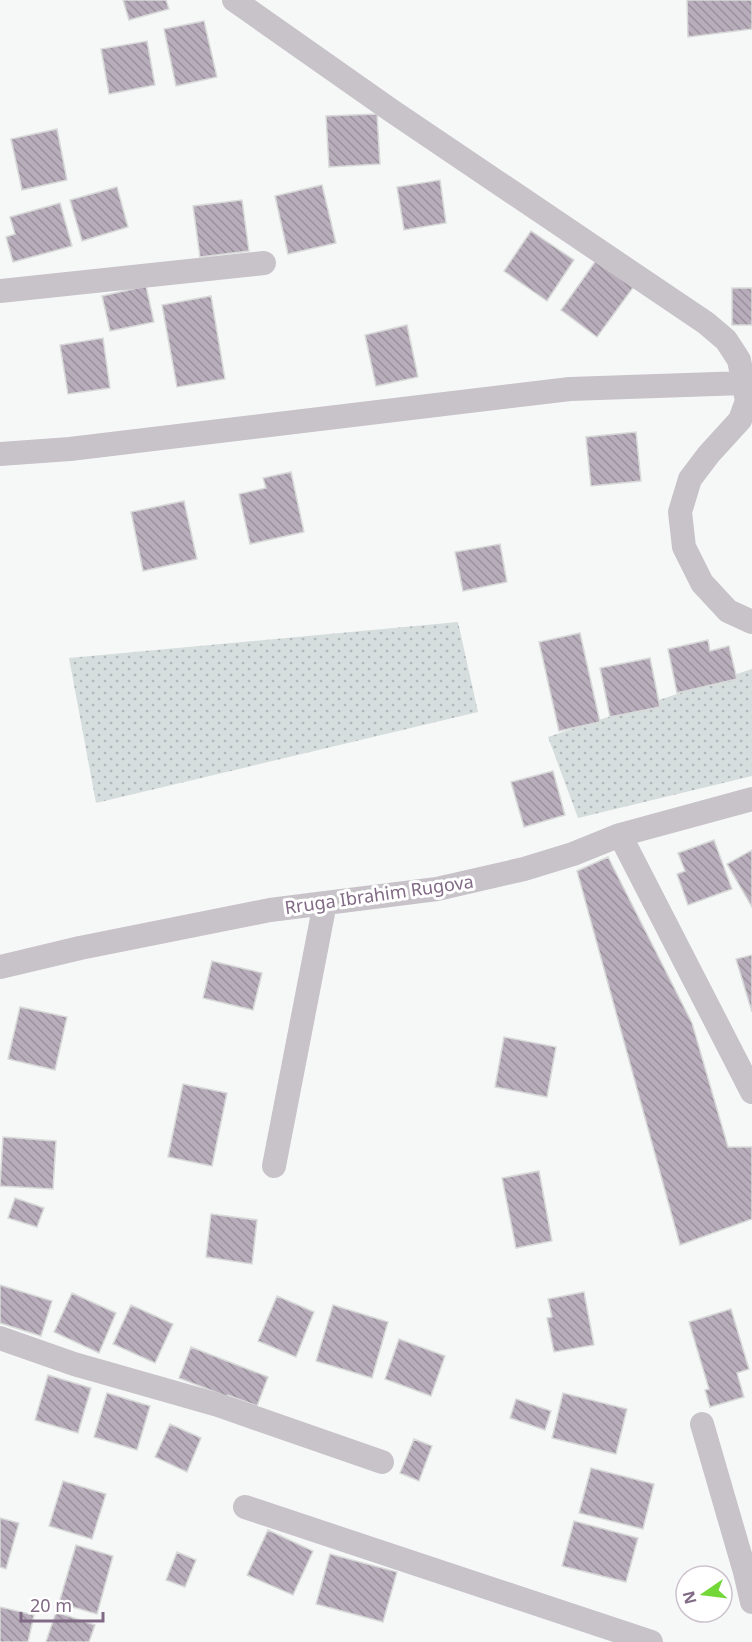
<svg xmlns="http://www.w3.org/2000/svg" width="752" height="1642" font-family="'Noto Sans',sans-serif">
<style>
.grass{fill:url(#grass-dots)}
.building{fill:url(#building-back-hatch);stroke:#d8dad9;stroke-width:1.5}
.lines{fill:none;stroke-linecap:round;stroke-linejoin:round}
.street{stroke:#c8c2c9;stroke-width:24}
.labels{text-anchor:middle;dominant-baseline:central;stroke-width:6;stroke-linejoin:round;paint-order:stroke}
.street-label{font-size:18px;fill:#816a85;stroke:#fff}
</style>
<defs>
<pattern id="grass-dots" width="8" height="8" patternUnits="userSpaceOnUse" patternTransform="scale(1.5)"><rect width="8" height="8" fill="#d5dddd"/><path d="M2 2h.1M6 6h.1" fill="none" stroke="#b2b7b9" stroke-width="1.8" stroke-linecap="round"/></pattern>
<pattern id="building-back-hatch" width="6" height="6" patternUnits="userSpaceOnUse" patternTransform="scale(1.5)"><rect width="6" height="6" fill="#b8adba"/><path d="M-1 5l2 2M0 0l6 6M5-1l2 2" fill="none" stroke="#9b919d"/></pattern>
</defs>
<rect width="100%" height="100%" fill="#f6f8f7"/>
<path class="grass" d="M458,622L478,712L96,803L69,658Z
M752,669V776L578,818L548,737Z"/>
<path class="building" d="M123,0H166L169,9L129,20Z
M687,0H752V29L688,37Z
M204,21L217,77L176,86L164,29Z
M147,41L155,85L109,94L101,49Z
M377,114L380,164L329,167L326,116Z
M57,129L67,180L22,190L11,139Z
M440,180L446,223L404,230L397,187Z
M322,185L336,243L288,254L275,196Z
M117,187L128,227L82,241L70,200Z
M242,200L249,251L200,257L193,206Z
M60,203L72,246L13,262L6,237L15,234L10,217Z
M531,231L574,260L547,301L504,271Z
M597,259L635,285L597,337L561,310Z
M146,286L154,322L110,331L102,296Z
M732,288H752V325H732Z
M211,296L225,379L177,387L162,305Z
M407,325L418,377L376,386L365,335Z
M103,338L110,388L68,394L60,345Z
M636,432L641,481L591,486L586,437Z
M291,472L304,532L250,544L239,494L266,488L263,478Z
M184,501L197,559L143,571L131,512Z
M500,544L507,582L463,591L455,552Z
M580,633L600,722L559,731L539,642Z
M708,640L710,651L729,646L737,679L677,693L668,649Z
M650,658L660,707L610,717L600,668Z
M553,771L565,815L524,827L511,782Z
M714,840L732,889L688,905L677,874L685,871L678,853Z
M752,850V907L727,864Z
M608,857L692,1023L728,1147H752V1219L680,1245L577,871Z
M752,955V1012L736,959Z
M212,961L262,973L253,1010L203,998Z
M20,1007L67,1017L55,1070L8,1059Z
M504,1037L556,1047L547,1097L495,1087Z
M183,1084L227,1093L212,1166L168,1157Z
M3,1137L56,1141L53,1189L0,1186Z
M539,1171L552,1241L516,1248L502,1178Z
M15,1198L44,1208L37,1227L8,1218Z
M211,1214L257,1220L252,1264L206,1257Z
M0,1285L52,1301L41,1336L0,1323Z
M584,1292L594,1345L554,1352L547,1318L552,1317L548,1299Z
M72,1293L116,1313L99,1353L54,1332Z
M277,1296L314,1312L296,1357L258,1341Z
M131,1305L173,1324L155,1363L113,1344Z
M333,1305L388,1322L372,1378L316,1361Z
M731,1309L749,1369L737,1373L744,1397L710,1407L705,1390L709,1389L689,1322Z
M399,1339L445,1356L431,1396L385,1379Z
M191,1347L268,1377L257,1406L228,1395V1397L179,1378Z
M48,1375L91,1388L78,1433L35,1420Z
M107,1393L150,1406L137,1450L94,1437Z
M563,1393L627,1409L616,1454L552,1438Z
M516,1399L551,1411L545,1430L510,1418Z
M170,1424L201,1438L187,1472L155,1457Z
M414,1439L432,1446L419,1481L400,1473Z
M591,1468L654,1484L643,1529L579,1513Z
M63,1481L106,1494L92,1539L49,1526Z
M0,1518L19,1523L6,1569L0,1567Z
M574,1521L638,1538L626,1582L562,1566Z
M268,1530L313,1551L293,1595L247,1575Z
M76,1545L113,1556L97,1614L59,1603Z
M177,1552L196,1560L185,1587L166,1580Z
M330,1554L397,1572L383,1622L316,1604Z
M0,1607L34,1615L28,1642H0Z
M56,1612L95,1625L89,1642H46Z"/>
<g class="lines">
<path class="street" d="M234,0L392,111L706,323L726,340L739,360L747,401L740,420L709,454L690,479L680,512L684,547L702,583L728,611L752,622
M0,291L264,263
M0,454L70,449L570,389L744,383
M620,835L752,1092
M0,967L80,948L270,910L437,889L524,869L573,854L620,835L752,799
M274,1166L325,903
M0,1338L74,1364L218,1405L382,1462
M702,1424L745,1572L752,1602
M245,1507L651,1642"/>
</g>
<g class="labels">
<g class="street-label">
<text transform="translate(379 894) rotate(-8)">Rruga Ibrahim Rugova</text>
</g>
</g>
<g transform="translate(704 1594) rotate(256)"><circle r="28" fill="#ffffff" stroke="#cdc3ce" stroke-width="1.5"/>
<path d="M0-4.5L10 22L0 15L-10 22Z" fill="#72d737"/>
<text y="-9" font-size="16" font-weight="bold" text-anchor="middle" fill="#816a85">N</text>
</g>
<path d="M21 1612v9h82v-9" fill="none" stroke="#816a85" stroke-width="3"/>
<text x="30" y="1612" font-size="18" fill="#816a85" stroke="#ffffff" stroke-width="4.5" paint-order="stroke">20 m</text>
</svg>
